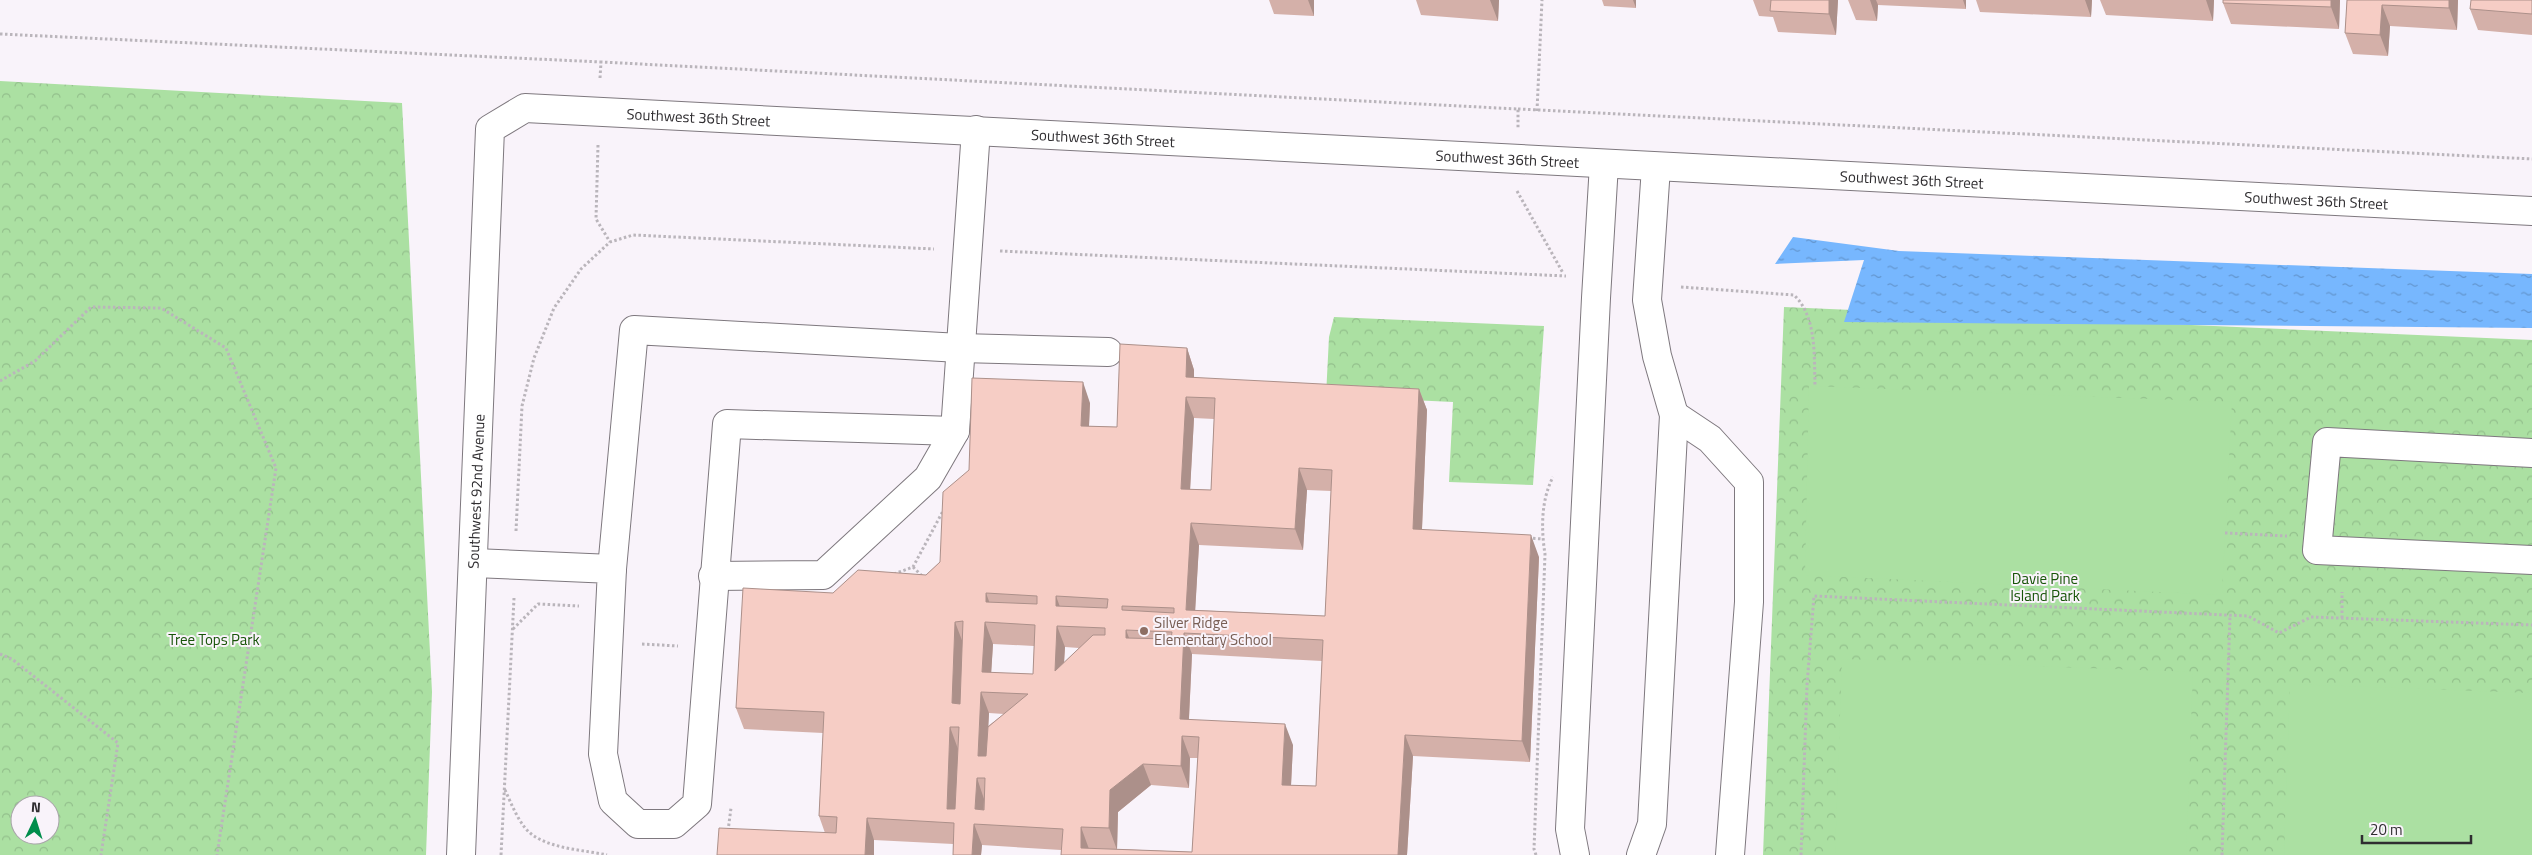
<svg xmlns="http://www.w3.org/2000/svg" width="2532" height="855" font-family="'Titillium Web',sans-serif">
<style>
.park{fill:url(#park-crowns);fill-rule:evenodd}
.pitch{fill:#abe0a2}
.water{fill:url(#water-ripples)}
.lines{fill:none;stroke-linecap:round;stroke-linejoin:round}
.minor-casing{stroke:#7e787e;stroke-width:30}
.path{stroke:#bab5bb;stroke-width:3;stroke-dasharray:2.5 2.5;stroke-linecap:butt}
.minor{stroke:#fff;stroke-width:28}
.wall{fill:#d4b0a9;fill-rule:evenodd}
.shaded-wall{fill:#ac908a}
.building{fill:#f6cdc5;stroke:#ac908a;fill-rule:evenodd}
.education-dot{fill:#8d6e63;stroke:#f9f3fa;stroke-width:2}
.labels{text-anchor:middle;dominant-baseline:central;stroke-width:4;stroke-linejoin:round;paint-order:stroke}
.street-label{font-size:15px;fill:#2f2d30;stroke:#f9f3fa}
.park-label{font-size:15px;fill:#185509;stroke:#f9f3fa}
.education-label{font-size:15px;fill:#785e54;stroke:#f9f3fa;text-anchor:start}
</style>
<defs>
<pattern id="park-crowns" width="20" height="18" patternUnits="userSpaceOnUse" patternTransform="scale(1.25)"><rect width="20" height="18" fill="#abe0a2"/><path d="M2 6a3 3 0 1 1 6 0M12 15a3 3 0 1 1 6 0" fill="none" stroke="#93c08c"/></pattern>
<pattern id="water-ripples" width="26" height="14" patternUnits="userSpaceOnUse" patternTransform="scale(1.25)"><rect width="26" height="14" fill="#77b7fe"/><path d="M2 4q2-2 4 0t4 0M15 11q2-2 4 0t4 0" fill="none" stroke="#6295ce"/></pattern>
</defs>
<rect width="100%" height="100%" fill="#f9f3fa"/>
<path class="park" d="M0,81L402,103L432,692L426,855H0ZM20,805H50V835H20Z
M1784,307L2532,340V855H1763Z
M1334,317L1544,326L1533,485L1449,482L1453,402L1326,396L1329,337Z"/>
<path class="pitch" d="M1809,386L2232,402L2222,595L1805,575Z
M1842,659L2193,672L2186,855H1835Z
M2290,684L2532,693V855H2284Z"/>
<path class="water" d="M1793,237L1899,251L2532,274V328L1844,322L1864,260L1775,264Z"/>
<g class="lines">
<defs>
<g id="minor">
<path d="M1674,415L1710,439L1749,482V602L1730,855"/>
<path d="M2532,453L2327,442L2317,550L2532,560"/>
<path d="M474,563L612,569L603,754L613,801L638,824H674L697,804L727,424L955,431"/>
<path d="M612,569L634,330L960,348L1108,352"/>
<path d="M713,576L823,575L928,478L955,431L976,130"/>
<path id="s1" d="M461,855L490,129L525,108L2532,211"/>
<path d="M1575,855L1570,829L1596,298L1604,164"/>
<path d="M1641,855L1652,824L1674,415L1657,356L1647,300L1656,167"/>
</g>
</defs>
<use href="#minor" class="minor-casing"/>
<path class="path" d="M0,34L601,62
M600,78L601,62L1518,109V128
M1518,109L2532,159
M1537,111L1542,0
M598,145L596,219L610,242
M1517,191L1563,273
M1000,251L1566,276
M1681,287L1794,295C1817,317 1814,356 1815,386
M0,381L35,361L91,307L161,308L226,348L276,468L217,855
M516,531L522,406L534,358L554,308L581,269L610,242L633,235L934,249
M2225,533L2287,536
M1528,538L1543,539
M913,567L923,577
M894,574L913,567L943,511
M2342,618V592
M513,629L538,604L579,606
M642,644L678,646
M0,654L12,659L118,743L101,855
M505,790C512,805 520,827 534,836C554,849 584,850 607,855
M728,831L731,808
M501,855L514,598
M1536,855L1534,849L1545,554C1541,529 1541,500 1553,477
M1801,855L1807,685L1814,596L2248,616L2279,633L2311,617L2532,625
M2222,855L2230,616"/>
<use href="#minor" class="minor"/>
</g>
<path class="wall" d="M1269,0H1314V16L1274,14Z
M1413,0H1499L1498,21L1421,15L1416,0Z
M1602,0H1636V8L1604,6Z
M1753,0H1838L1836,35L1778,32L1773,17L1759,16Z
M1848,0H1966V9L1878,5L1877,21L1856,20Z
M1976,0H2092L2091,17L1980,12Z
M2100,0H2214L2213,21L2106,15Z
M2223,0H2340L2339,29L2231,24L2223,3Z
M2347,0H2458L2457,30L2390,26L2388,56L2353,54L2345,33Z
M2532,0V35L2478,30L2470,9Z
M1187,348L1194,370V378L1419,389L1427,410L1422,530L1539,557L1530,762L1413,756L1407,855H1061V850L982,845L981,855H953V844L874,840V855H717L825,833L819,816L823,733L744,729L736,708L833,593L926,575L940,562L1090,403L1089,426L1117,427ZM1194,418L1214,419L1211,490L1190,489ZM1307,490L1331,491L1325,616L1195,610L1199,545L1303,550ZM993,644L1034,646L1033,674L991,673ZM1065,647L1079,648L1064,663ZM1192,654L1322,661L1316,786L1291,785L1293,745L1189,719ZM989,713L1004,714L988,726ZM1190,758H1198L1192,852L1117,849L1118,812L1151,785L1189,788Z"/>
<path class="shaded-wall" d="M1308,0H1314V16Z
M1490,0H1499L1498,21Z
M1633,0H1636V8Z
M1829,0H1838L1836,35L1829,14Z
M1870,0H1876L1878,5L1877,21Z
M1963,0H1966V9Z
M2085,0H2092L2091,17Z
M2206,0H2214L2213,21Z
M2331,0H2340L2339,29L2331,7Z
M2449,0H2458L2457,30L2449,8Z
M2382,5L2390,26L2388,56L2380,35Z
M1187,348L1194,370V397L1186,377Z
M1083,382L1090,403L1088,447L1081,426Z
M1419,389L1427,410L1421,551L1413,529Z
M1186,397L1194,418L1189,510L1181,489Z
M1299,468L1307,490L1303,550L1295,529Z
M1191,523L1199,545L1194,631L1186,610Z
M1531,535L1539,557L1530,762L1522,741Z
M986,593L994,615L993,623L986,602Z
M1056,596L1064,618V627L1056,606Z
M955,622L963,643L960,724L952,703Z
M985,622L993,644L990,692L982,672Z
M1057,626L1065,647L1062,693L1055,671Z
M1126,630L1134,651L1126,638Z
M1184,633L1192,654L1188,737L1180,719Z
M981,692L989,713L986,778L978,756Z
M1285,724L1293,745L1290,806L1282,785Z
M950,727L958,749L955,825L947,809Z
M1405,735L1413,756L1407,855H1398Z
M1182,736L1190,758L1189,788L1181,766Z
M1143,764L1151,785L1118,812L1117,850L1109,828L1110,790Z
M977,778L984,799L983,824L975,809Z
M867,818L874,840V855H865Z
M974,824L982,845L981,855H972Z
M1081,827L1089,849L1081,848Z"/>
<path class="building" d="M1771,0H1829V14L1770,11Z
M2223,0H2331V7L2223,3Z
M2347,0H2449V8L2382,5L2380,35L2345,33Z
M2471,0H2532V14L2470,9Z
M1120,344L1187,348L1186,377L1419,389L1413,529L1531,535L1522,741L1405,735L1398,855H1061L1063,829L974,824L972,855H953L954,823L867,818L865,855H717L719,828L836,833L837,817L819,816L824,712L736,708L743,588L833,593L858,570L926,575L940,562L943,492L969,470L972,378L1083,382L1081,426L1117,427ZM1186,397L1215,398L1211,490L1181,489ZM1299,468L1332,470L1325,616L1186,610L1191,523L1295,529ZM986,593L1037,596V604L986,602ZM1056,596L1108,599L1107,608L1056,606ZM1122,606L1174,608V613L1122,610ZM963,621L960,704L952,703L955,622ZM985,622L1035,625L1033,674L982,672ZM1057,626L1105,628V635H1093L1055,671ZM1126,630L1172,632L1171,639L1126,638ZM1184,633L1323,640L1316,786L1282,785L1285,724L1180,719ZM981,692L1028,694L988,727L986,756H978ZM950,727H959L955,809H947ZM1182,736L1199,737L1192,852L1081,848V827L1109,828L1110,790L1143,764L1181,766ZM977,778H985L984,810L975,809Z"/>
<circle class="education-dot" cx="1144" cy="631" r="5"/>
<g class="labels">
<g class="street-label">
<text stroke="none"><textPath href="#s1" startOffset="941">Southwest 36th Street</textPath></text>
<text stroke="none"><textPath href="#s1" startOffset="1346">Southwest 36th Street</textPath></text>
<text stroke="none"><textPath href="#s1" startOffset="1751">Southwest 36th Street</textPath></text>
<text stroke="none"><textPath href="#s1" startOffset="2156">Southwest 36th Street</textPath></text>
<text stroke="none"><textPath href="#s1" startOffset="2561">Southwest 36th Street</textPath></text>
<text stroke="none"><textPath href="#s1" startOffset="364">Southwest 92nd Avenue</textPath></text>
</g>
<g class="park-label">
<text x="2045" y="578">Davie Pine<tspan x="2045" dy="17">Island Park</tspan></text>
<text x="214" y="639">Tree Tops Park</text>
</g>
<g class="education-label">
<text x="1154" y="622">Silver Ridge<tspan x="1154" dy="17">Elementary School</tspan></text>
</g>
</g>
<g transform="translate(35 820) rotate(4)"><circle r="24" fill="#f9f3fa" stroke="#a8a4a9"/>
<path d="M0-4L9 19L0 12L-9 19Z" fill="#008d4c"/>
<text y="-8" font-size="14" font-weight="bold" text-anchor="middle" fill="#2f2d30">N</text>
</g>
<path d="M2362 835v8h109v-8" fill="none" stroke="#2f2d30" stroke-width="2.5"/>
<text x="2370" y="835" font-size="15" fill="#2f2d30" stroke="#f9f3fa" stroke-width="4" paint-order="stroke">20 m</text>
</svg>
